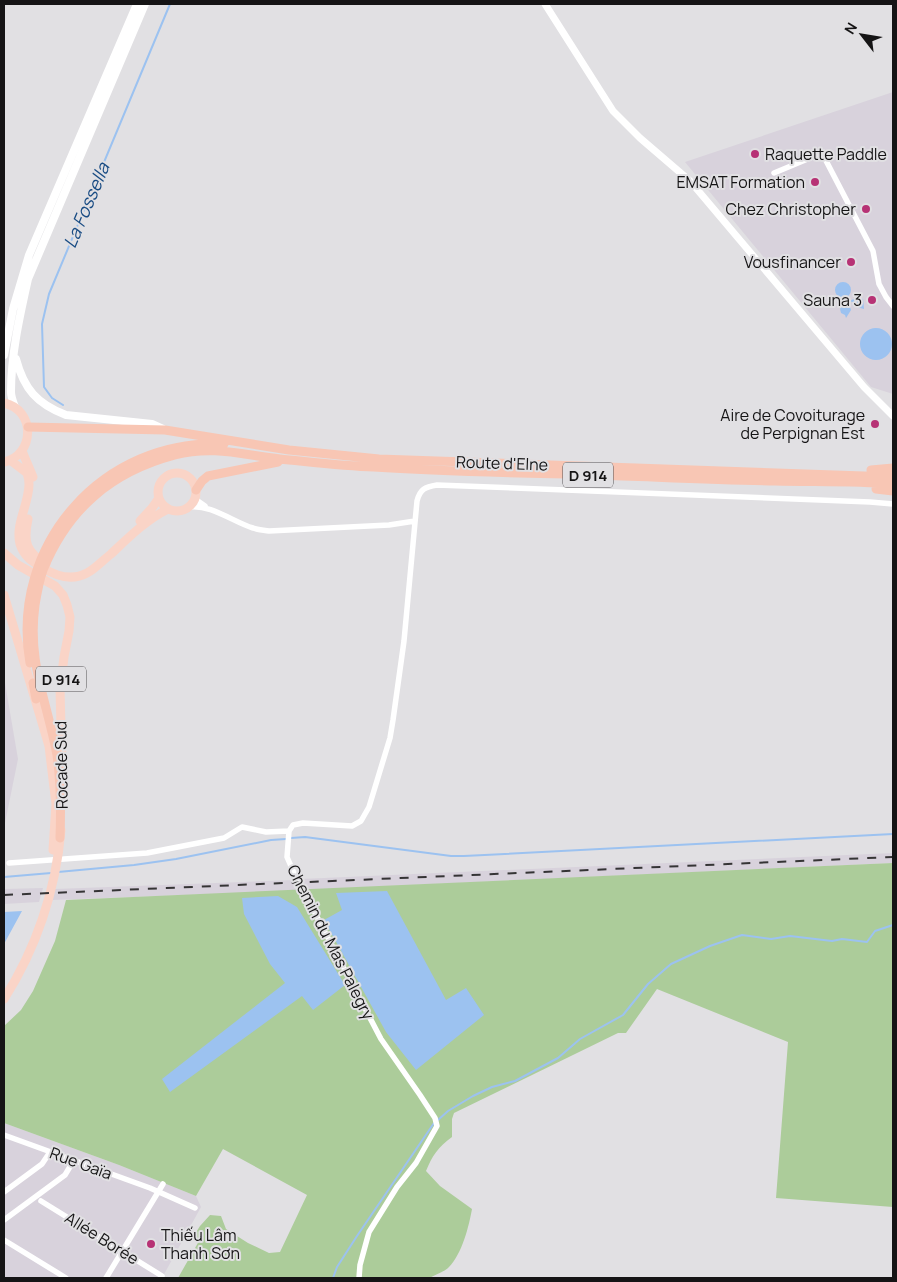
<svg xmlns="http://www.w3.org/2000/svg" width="897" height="1282" font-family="Manrope,sans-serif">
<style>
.built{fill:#d8d2dc}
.green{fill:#accc9a}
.water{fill:#9cc2f0}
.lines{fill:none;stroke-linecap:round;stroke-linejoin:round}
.stream{stroke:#9cc2f0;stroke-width:2}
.minor{stroke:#fff;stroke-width:5.5}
.tertiary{stroke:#fff;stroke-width:7}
.secondary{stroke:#fff;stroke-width:8}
.primary{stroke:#fad4c7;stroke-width:9}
.trunk{stroke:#f8c6b4;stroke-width:9}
.rail{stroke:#353435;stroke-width:2;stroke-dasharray:9 9;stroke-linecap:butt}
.poi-dot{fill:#b73275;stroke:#e1e0e3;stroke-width:2}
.labels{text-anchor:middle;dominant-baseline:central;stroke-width:4;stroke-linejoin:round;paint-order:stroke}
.shield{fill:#e1e0e3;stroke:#525153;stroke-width:1}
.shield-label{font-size:15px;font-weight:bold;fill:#151415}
.poi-label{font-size:16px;fill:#151415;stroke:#e1e0e3;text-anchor:end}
.street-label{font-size:16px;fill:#151415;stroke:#e1e0e3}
.water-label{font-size:18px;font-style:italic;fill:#184b83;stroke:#e1e0e3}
</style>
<rect width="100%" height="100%" fill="#e1e0e3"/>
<path class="built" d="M893,92V394L871,387L685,162Z
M4,677L18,759L5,823L4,822Z
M893,853V863L306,890L301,879Z
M294,880L299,891L52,900L55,889Z
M43,888L39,902L4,904V889Z
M4,1123L119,1165L196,1196L201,1207L162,1278H4Z"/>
<path class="green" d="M893,863V1207L776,1198L788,1042L657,989L626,1033H618L454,1113L452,1119V1137C438,1147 432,1156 426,1171L440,1186L472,1209C469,1226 462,1254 449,1267C444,1272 435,1275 429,1278H178L199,1241L195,1234L200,1226L210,1215L221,1216L226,1229L248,1243L269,1253L280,1252L307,1195L223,1149L196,1196L119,1165L4,1123V1026L21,1010L33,991L55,941L66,900Z"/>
<path class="water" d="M835 290a8 8 0 1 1 16 0a8 8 0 1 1-16 0Z
M857,297L863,299L864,309L853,306L852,302L850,301Z
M848,301L851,310L846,318L845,315L841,313L840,309L842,305Z
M860 344a16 16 0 1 1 32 0a16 16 0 1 1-32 0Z
M387,891L446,1000L466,988L484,1015L416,1070L386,1032L324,920L342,910L336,893Z
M278,896L297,907L345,985L313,1010L302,996L170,1092L162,1079L285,983L270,964L244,914L242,898Z
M22,911L4,944V912Z"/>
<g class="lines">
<path class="stream" d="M63,405L52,398L44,387L42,324L49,294L170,4
M291,838L305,837L451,856H464L893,834
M58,872L134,865L176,859L271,840L286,839
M4,877L51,873
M438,1120L448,1111L473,1096L492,1087L515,1081L558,1058L580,1039L623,1015L648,984L671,964L710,946L742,935L771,939L790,936L832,941L842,939L867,942L875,931L893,925
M333,1278L337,1267L357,1236L434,1123"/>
<path class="minor" d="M774,173L822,153L873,251L879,284L886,297L893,306
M195,499L205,506
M189,507C211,504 233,522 253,528C258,530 264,530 269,531L389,525L415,521
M9,863L147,853L224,838L242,827L266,832L289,831
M4,1135L150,1188L195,1208
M4,1192L42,1164L50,1152
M41,1201L162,1276
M4,1220L65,1175L74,1160
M4,1240L66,1278
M106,1278L163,1184
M359,1278L360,1265L369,1232L397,1187L416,1163L437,1126L435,1118L420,1095L381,1039L294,873L287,857L289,831L293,825L303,823L352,826L361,821L369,807L390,738L393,720L404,641L417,501C420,489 425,487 437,485L870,502L893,504"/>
<path class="tertiary" d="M545,4L613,111L640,138L690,181L864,387L893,416"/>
<path class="secondary" d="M4,355L13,309L29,255L137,4
M16,359C24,389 37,404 66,415L152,424L163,429
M15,407C13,402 11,397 11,392C11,354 20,315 28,279L145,4"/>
<path class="primary" d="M4,403C36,410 35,455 4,462
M22,451L33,477
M10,460L27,473C28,476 29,481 29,484C29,504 15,524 20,544C24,557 33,562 43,568C56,576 72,581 87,573C95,569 103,560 111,554C129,537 146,520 168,509
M158 492a19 19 0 1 1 38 0a19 19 0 1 1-38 0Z
M28,519C23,542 26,552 46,564
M140,521L152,508L159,498
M4,553L18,565L55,586L63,595L67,605L70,617L69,631L64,657L60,689L62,765
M4,595L49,746L56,804L53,850
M4,999C36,949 56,890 61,830"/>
<path class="trunk" d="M28,427L165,430L289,450L379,459L893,477
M871,470L893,468
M876,489L893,491
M196,490L202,481L208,476L278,462
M30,663C9,544 104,438 224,444
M33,683L36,699
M60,838C61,810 61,783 57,755C47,701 27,662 35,605C37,593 39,581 43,570C68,509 111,472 175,455C213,445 243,455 280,459C311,462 343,466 374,467C449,472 524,473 598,475C657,477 716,480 775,481C814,482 854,481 893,484"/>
<path class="rail" d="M4,895L893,857"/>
</g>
<g class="poi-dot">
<circle cx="755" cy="154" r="5"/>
<circle cx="815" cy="182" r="5"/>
<circle cx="866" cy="209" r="5"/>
<circle cx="851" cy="262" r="5"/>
<circle cx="872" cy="300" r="5"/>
<circle cx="875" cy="424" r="5"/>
<circle cx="151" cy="1244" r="5"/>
</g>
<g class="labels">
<g class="shield">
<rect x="563" y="462.5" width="50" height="25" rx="4"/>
<rect x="36" y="666.5" width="50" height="25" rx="4"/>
</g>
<g class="shield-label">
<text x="588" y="475">D 914</text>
<text x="61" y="679">D 914</text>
</g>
<g class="poi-label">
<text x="765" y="154" text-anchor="start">Raquette Paddle</text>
<text x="805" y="182">EMSAT Formation</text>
<text x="856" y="209">Chez Christopher</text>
<text x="841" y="262">Vousfinancer</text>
<text x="862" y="300">Sauna 3</text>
<text x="865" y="415">Aire de Covoiturage<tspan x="865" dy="18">de Perpignan Est</tspan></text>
<text x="161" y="1235" text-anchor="start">Thiếu Lâm<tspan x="161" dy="18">Thanh Sơn</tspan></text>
</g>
<g class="street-label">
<text transform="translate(502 463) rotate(2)">Route d'Elne</text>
<text transform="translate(61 765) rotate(-91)">Rocade Sud</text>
<text transform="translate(331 942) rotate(63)">Chemin du Mas Palegry</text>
<text transform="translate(81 1163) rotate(20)">Rue Gaïa</text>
<text transform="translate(102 1238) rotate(32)">Allée Borée</text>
</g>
<g class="water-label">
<text transform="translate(86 205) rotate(-67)">La Fossella</text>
</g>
</g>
<rect width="897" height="1282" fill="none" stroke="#151415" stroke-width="10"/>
<g transform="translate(862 35) rotate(301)" stroke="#e1e0e3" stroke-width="4" paint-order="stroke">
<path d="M0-4L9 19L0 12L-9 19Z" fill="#151415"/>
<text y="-8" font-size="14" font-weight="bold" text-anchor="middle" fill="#151415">N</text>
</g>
</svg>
